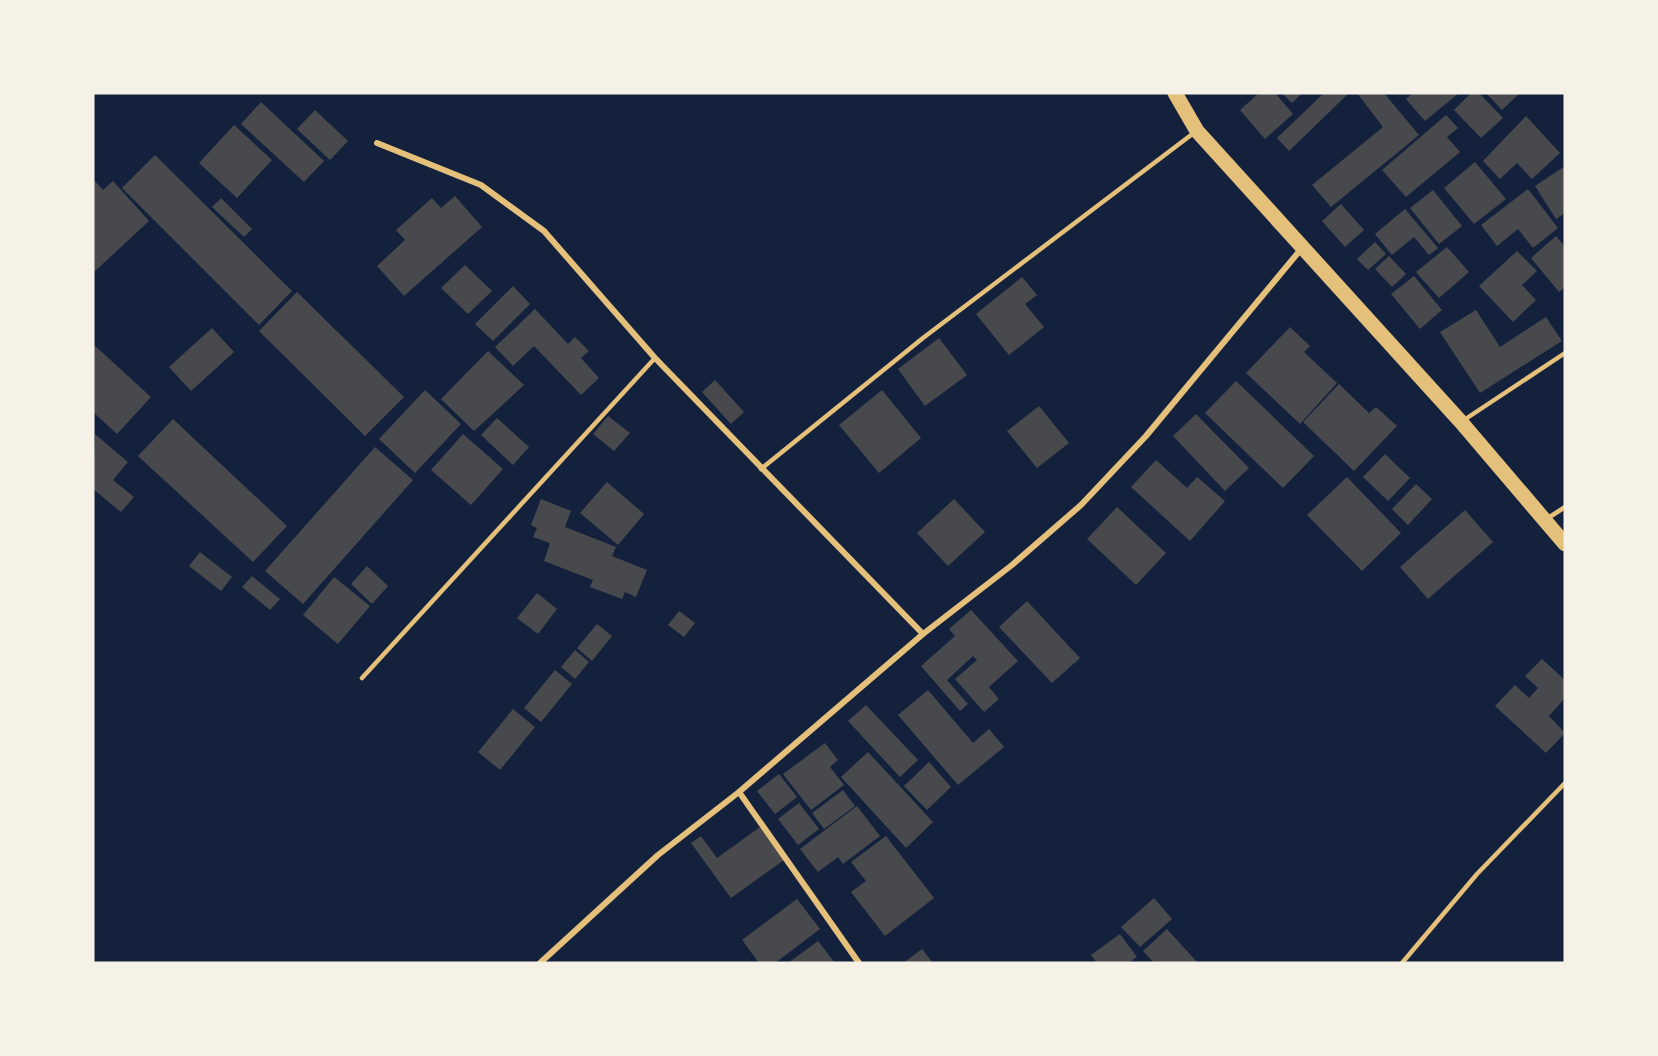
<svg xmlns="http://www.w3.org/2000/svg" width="1658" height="1056" font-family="'DejaVu Sans',sans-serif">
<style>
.building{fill:#48494c}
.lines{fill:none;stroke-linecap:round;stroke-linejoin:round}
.service{stroke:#e5c07b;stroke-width:4.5}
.minor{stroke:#e5c07b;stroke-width:6}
.primary{stroke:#e5c07b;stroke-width:15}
</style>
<rect width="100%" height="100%" fill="#14213d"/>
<path class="building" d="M1259,93H1275L1293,114L1265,139L1240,110Z
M1282,93H1302L1292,103Z
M1324,93H1349L1289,151L1277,138Z
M1357,93H1384L1419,135L1331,207L1312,185L1383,127Z
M1413,93H1459L1425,121L1406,99Z
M1471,93H1479L1503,118L1481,138L1454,110Z
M1486,93H1520L1502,110Z
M261,102L324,161L304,182L241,124Z
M315,110L348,141L330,160L297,129Z
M1446,115L1458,128L1447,137L1460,152L1406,197L1382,170Z
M1526,116L1560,153L1532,179L1517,163L1500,179L1483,161Z
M234,125L272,160L237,198L199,163Z
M155,155L292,291L259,325L122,188Z
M1475,162L1506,199L1474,224L1444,188Z
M1565,166V213L1556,219L1535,186Z
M93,179L103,190L113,181L149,221L93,273Z
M1528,189L1558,228L1533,248L1518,229L1497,246L1481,225Z
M1433,190L1462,226L1439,244L1410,208Z
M455,196L482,227L404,296L377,266L405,240L396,230L432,198L441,208Z
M221,198L252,229L244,237L212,207Z
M1341,204L1364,230L1345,247L1322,221Z
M1405,209L1438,248L1429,255L1414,237L1392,255L1375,234Z
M1556,236L1565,247V287L1559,292L1531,258Z
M1375,242L1386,254L1368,270L1357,259Z
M1447,247L1469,272L1439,298L1416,272Z
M1517,251L1537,271L1522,285L1536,300L1513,322L1479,286Z
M1389,256L1406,274L1392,287L1375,269Z
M465,265L492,291L468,314L441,288Z
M1414,276L1442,310L1420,329L1391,294Z
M1022,277L1037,295L1025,304L1044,327L1009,355L976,314Z
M513,286L530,304L493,341L475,324Z
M297,292L404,397L365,436L259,331Z
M535,309L568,344L575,337L589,351L581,358L599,378L581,395L534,346L513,366L495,347Z
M1476,310L1500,347L1546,317L1562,341L1480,393L1440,332Z
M1290,327L1310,346L1304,352L1337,383L1300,424L1246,373Z
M212,328L234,352L191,391L169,367Z
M939,338L967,375L925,406L898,369Z
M93,344L151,397L117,434L93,412Z
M488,351L524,385L474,431L441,399Z
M715,380L744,412L731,424L702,392Z
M1236,381L1314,456L1283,488L1205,413Z
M1339,384L1369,413L1376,407L1397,426L1354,471L1303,422Z
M425,390L461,424L415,473L379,439Z
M882,390L921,438L879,473L839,425Z
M1039,406L1069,443L1037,468L1007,431Z
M1196,414L1249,468L1225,491L1173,436Z
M608,416L630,433L614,451L593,434Z
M497,418L529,447L513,465L481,435Z
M173,419L287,526L253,562L138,456Z
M95,434L128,462L113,480L134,497L121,512L93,489Z
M463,434L503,469L471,505L431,470Z
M375,447L413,480L303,604L265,571Z
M1385,454L1410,478L1388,501L1363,477Z
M1156,460L1187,488L1197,477L1225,501L1190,541L1131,487Z
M1347,477L1401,533L1362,571L1307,515Z
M607,482L644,514L618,545L580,513Z
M1416,484L1432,499L1408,525L1392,509Z
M541,499L571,511L565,527L616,547L612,556L647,570L636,597L625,592L622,599L590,587L593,580L544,561L550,543L533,537L537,528L531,525Z
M954,499L985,532L948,566L917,533Z
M1117,507L1166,553L1136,585L1087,539Z
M1465,510L1493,542L1428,599L1400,567Z
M200,552L232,577L221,591L189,566Z
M367,566L388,586L372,604L351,584Z
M252,576L280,599L270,610L242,587Z
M334,577L370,606L338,644L303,615Z
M537,593L557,609L538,634L517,618Z
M1027,601L1080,658L1052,683L999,627Z
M971,610L1018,661L989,687L999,699L984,712L955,679L977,660L973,656L947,680L968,704L960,711L921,666L955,636L949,629Z
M679,611L695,623L684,637L668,625Z
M597,624L612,636L592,661L577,648Z
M575,650L589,662L575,679L561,667Z
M1542,659L1565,680V698L1549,716L1565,733L1546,753L1495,706L1515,685L1529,698L1538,688L1525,676Z
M555,670L572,684L541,722L524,708Z
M928,690L973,743L989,729L1004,747L958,785L898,715Z
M866,705L918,760L900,777L848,721Z
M513,709L535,727L500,770L478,752Z
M825,743L838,760L830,767L844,785L811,810L783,774Z
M868,752L933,822L906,848L841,777Z
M929,762L951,787L927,810L904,786Z
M779,774L797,797L775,814L757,791Z
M843,790L855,806L824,829L812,813Z
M799,803L819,829L798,845L778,819Z
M857,806L880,836L843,864L838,857L818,872L800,849Z
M760,827L784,860L731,898L691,843L701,836L717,858Z
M886,836L934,898L885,936L851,892L866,881L851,862Z
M1154,898L1172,919L1140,947L1121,927Z
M797,899L820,929L775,963H759L742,940Z
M1167,929L1198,963H1154L1143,951Z
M1120,934L1137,957L1128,963H1097L1091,955Z
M818,941L835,963H788Z
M922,949L933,963H903Z"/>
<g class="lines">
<path class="service" d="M1464,420L1565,353
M761,469L923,338L1195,132
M1548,518L1565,507
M362,678L655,358
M1402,963L1477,874L1565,783"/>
<path class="minor" d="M377,143L481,185L544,231L655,358L923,634
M739,792L859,963
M540,963L658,855L739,792L923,634L1012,565L1081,505L1146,436L1302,248"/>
<path class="primary" d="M1175,93L1197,131L1461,422L1565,544"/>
</g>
<rect width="1658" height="1056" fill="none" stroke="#f6f1e7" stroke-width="189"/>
</svg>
